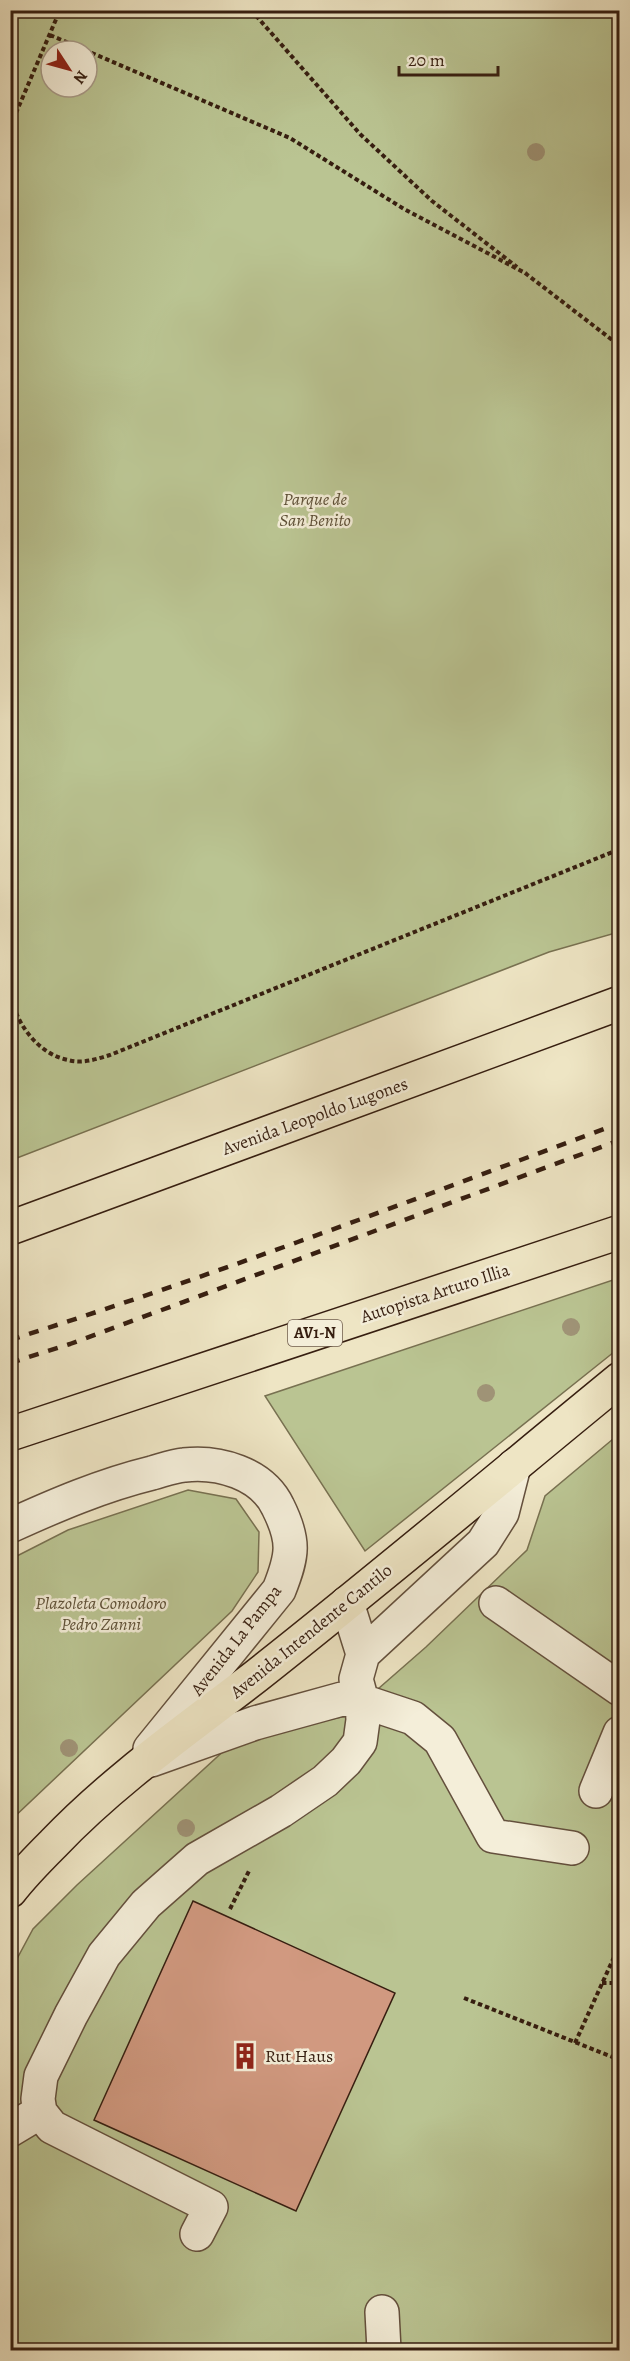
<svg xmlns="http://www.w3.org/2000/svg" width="630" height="2361" font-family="Alegreya,serif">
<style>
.green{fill:#bac492;stroke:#787151;stroke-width:1.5;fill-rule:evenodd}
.building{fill:#d19980;stroke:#361e10;stroke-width:1.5}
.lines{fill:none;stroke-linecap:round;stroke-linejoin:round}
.minor-casing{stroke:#64503d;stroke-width:36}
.major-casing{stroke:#361e10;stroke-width:36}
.highway-casing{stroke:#361e10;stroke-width:36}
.path{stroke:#361e10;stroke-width:4;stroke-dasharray:4.5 3;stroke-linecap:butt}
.minor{stroke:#f4eed9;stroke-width:33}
.major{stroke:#eee5c4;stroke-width:33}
.highway{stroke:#eee5c4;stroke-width:33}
.rail{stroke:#361e10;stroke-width:4.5;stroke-dasharray:10 10;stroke-linecap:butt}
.tree{fill:#9f9376}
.labels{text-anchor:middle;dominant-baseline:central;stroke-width:5;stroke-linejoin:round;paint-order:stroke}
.shield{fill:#f4eed9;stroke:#6f5c4c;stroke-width:1.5}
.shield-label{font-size:16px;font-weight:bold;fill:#361e10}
.park-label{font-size:18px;font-style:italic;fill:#5e5037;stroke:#f4eed9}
.street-label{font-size:18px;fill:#361e10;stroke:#f4eed9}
.poi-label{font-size:18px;fill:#361e10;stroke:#f4eed9;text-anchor:start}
</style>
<rect width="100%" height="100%" fill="#eee5c4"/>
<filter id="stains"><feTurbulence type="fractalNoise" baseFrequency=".00333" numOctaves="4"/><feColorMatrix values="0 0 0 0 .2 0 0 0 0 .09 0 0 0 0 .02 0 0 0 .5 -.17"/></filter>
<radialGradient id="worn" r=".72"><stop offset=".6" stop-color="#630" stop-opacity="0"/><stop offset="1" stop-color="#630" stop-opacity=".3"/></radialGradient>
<path class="green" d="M11,10L620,11L619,932L549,952L17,1158H10ZM51,51H87V87H51Z
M619,1278V1348L365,1551L265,1396Z
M619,1434V2350H11V1970L33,1929L77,1885L239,1737L347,1716L426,1647L527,1550L545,1496Z
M188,1490L236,1499L259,1532L258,1572L232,1611L11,1820V1559L68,1530Z"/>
<path class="building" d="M193,1901L395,1993L296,2211L94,2120Z"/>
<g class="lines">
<defs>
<path id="minor" d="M10,1526C56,1505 103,1485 152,1473C163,1470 173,1466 184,1465C218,1461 262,1473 278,1507C295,1541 293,1555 279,1590L150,1749
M347,1603L363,1654
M496,1603L620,1689
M151,1760L255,1723L342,1699L362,1701L413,1718L440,1740L493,1836L572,1848
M596,1791L620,1733
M10,2130L40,2112
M197,2234L211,2207L52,2127L40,2112L38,2099L41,2076L71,2015L104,1955L146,1904L197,1859L281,1811L325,1781L346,1761L360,1742L363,1720L362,1701L356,1679L363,1654L483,1543L502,1513L514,1466
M382,2312L384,2350"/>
<path id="major" d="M10,1891C23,1874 38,1859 53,1844C114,1780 185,1731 255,1677C378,1580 498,1479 620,1379"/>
<path id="highway" d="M10,1228L620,1003
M10,1434L620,1232"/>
</defs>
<use href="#minor" class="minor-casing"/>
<use href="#major" class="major-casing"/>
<use href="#highway" class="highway-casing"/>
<path class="path" d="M251,10L360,134L432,201L517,267
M50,35L290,138L404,209L527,274
M10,127L60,10
M525,273L620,346
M10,991C14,1021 37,1054 68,1060C82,1064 97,1059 110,1055L620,849
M230,1909L250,1869
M602,1983H620
M464,1998L620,2060
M575,2043L620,1944"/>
<use href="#minor" class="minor"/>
<use href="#major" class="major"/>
<use href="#highway" class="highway"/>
<path class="rail" d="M10,1340C216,1275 418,1198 620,1123
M10,1363L70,1344L620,1140"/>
</g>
<g class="tree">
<circle cx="536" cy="152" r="9"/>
<circle cx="571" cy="1327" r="9"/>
<circle cx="486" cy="1393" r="9"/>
<circle cx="69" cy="1748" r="9"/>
<circle cx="186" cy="1828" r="9"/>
</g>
<defs>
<symbol id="building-bare" viewBox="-9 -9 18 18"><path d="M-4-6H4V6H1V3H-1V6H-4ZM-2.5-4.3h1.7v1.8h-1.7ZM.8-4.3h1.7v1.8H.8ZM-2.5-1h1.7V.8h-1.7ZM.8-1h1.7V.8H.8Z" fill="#8f2418" stroke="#f4eed9" stroke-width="2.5" paint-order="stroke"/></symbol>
</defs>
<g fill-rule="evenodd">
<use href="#building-bare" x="226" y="2037" width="38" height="38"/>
</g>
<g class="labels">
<rect class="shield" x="288" y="1320" width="54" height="26" rx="4.5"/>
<g class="shield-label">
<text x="315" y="1333">AV1-N</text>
</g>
<g class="park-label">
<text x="315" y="499">Parque de<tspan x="315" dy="21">San Benito</tspan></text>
<text x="101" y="1603">Plazoleta Comodoro<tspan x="101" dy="21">Pedro Zanni</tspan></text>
</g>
<g class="street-label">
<text transform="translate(315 1116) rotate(-20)">Avenida Leopoldo Lugones</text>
<text transform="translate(435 1293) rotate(-18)">Autopista Arturo Illia</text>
<text transform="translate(311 1631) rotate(-39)">Avenida Intendente Cantilo</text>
<text transform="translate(236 1640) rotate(-52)">Avenida La Pampa</text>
</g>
<g class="poi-label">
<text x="265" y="2056">Rut Haus</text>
</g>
</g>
<rect width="630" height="2361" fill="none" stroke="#eee5c4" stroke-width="36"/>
<rect x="12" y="12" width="606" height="2337" fill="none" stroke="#361e10" stroke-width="3"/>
<rect x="18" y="18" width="594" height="2325" fill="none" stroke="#361e10" stroke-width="1.5"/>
<g transform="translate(69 69) rotate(126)"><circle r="28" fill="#f4eed9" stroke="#a89b89" stroke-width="1.5"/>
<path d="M0-4.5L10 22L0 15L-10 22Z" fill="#8f2418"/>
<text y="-9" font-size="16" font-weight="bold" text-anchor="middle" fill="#361e10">N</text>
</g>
<path d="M399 66v9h99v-9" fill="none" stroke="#361e10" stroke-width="3"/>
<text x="408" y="66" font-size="18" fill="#361e10" stroke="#f4eed9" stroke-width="4.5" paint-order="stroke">20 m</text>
<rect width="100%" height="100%" filter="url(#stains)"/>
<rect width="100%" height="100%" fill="url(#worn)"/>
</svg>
